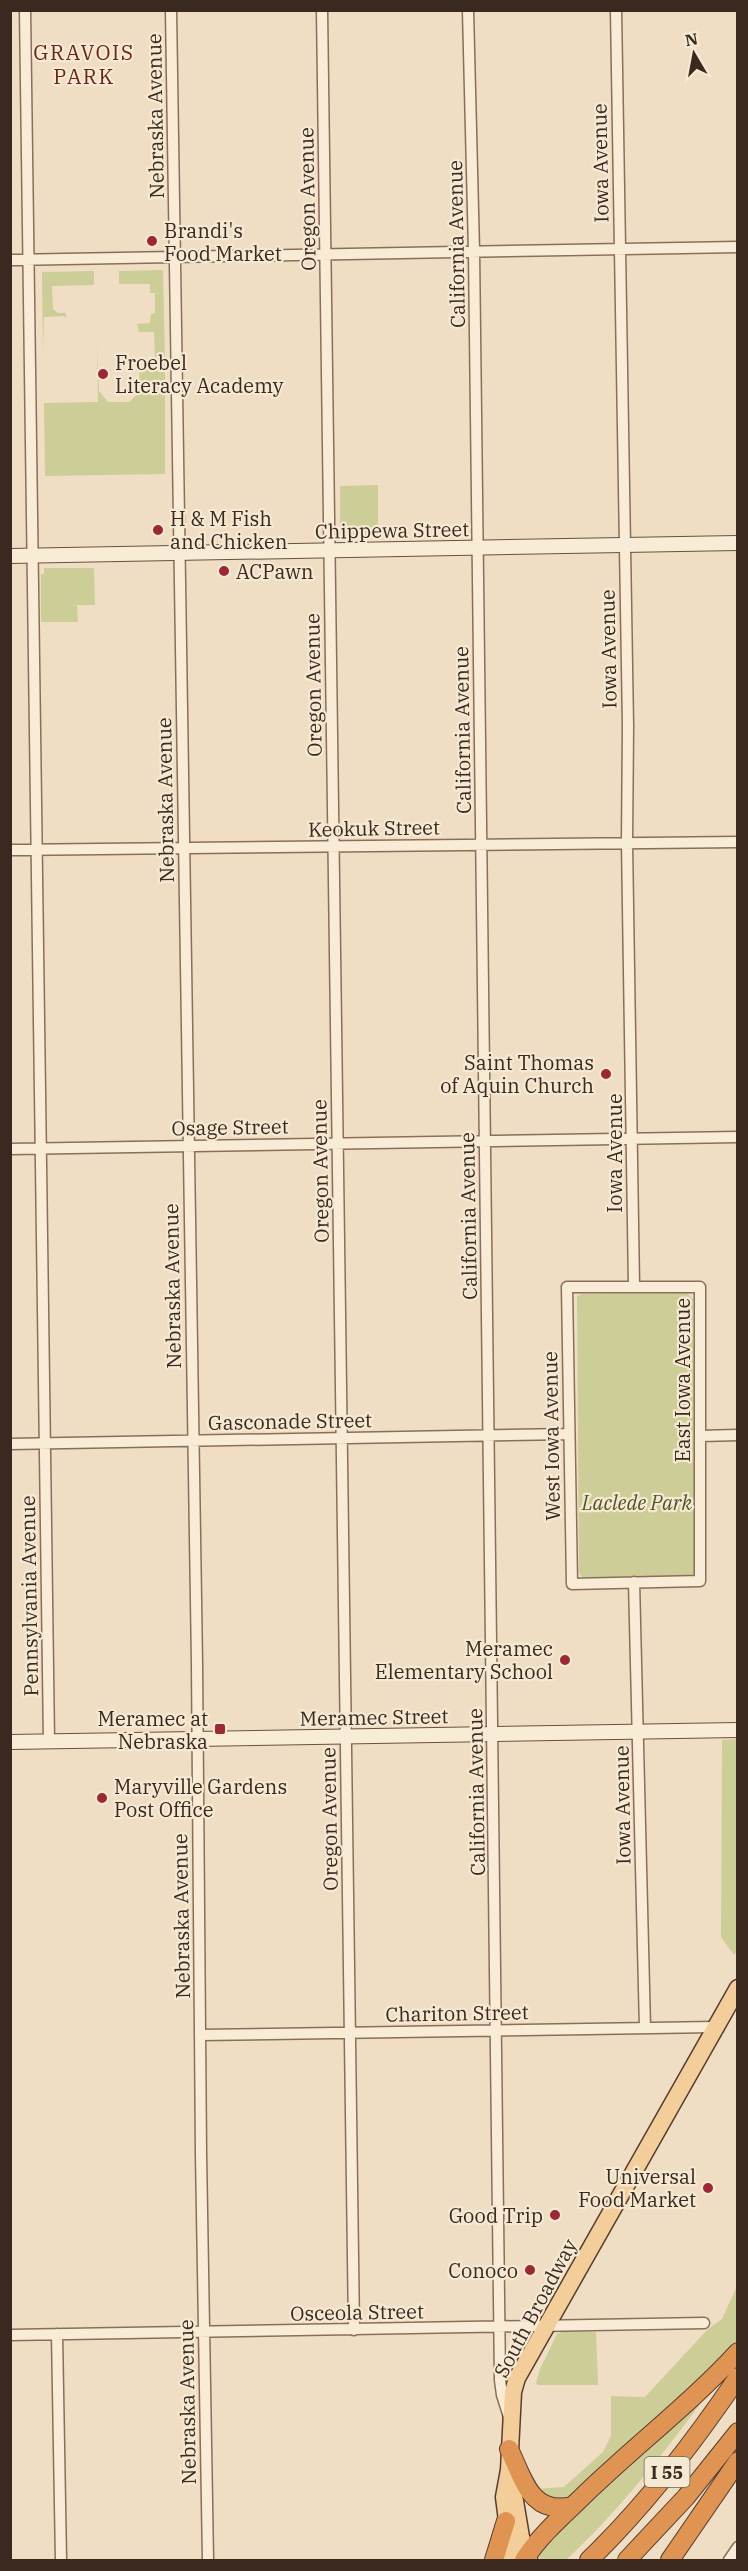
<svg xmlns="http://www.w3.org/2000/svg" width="748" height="2571" font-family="'IBM Plex Serif',serif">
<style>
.green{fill:#cccd97}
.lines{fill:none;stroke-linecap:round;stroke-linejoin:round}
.street-casing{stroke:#8a6e5a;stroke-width:13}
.secondary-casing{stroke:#6c503d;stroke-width:16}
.primary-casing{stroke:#573d2e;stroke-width:19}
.highway-casing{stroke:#573d2e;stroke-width:20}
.street{stroke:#f9ecd7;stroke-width:10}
.secondary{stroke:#f9ecd7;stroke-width:14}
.primary{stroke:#f3ce9b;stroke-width:16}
.highway{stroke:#df9453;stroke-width:18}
.poi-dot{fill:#9a2935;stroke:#f6e9d3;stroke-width:2}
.labels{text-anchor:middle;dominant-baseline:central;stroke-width:4.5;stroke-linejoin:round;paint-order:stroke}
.shield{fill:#f6e9d3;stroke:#726354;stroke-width:1.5}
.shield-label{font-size:18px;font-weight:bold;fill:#39291e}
.street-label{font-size:20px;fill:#39291e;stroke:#f6e9d3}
.poi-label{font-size:20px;fill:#39291e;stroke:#f6e9d3;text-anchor:end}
.park-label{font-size:20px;font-style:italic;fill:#4f5624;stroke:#f6e9d3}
.neighbourhood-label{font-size:21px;letter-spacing:1.5px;fill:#67251d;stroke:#f6e9d3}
</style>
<rect width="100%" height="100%" fill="#efdec3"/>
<path class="green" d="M163,270L165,357L155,358L154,332H139L137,324L150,323L151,314L155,313V293H150V284H119V271Z
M94,271V285L52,286L53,309L58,313H66V318L64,316L44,317L43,354L42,272Z
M97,343L99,391L108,402H129L140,392L139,367L165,364V474L45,476L44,403L98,402Z
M378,485V536H340V486Z
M44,568H94L95,605H77L78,622H41V574H44Z
M687,1293L693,1299L697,1571L691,1577L583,1578L579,1573L577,1296L582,1294Z
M737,1739L738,1949L734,1955L721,1937L722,1740Z
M737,2286V2343L721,2366L572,2499L559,2503L535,2489L564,2487L603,2452L611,2436V2396L645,2397L707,2330L722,2319Z
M562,2332H596L598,2385H538L536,2383L540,2369L557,2334Z
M712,2388C667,2449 621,2509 566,2560H540L537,2550Z"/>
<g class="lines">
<defs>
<path id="street" d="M25,10L49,1742
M171,10L197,1664L201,2154L208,2560
M322,10L354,2330
M468,10L474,251L500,2380L502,2395L509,2417
M616,10L628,726L627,843L634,1287
M10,260L738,247
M10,850L738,842
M10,1149L738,1137
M567,1287H700V1581L572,1584Z
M700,1436L738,1435
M10,1444L569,1434
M634,1582L645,2028
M200,2035L715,2027
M57,2334L61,2560
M10,2335L704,2323
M729,2560L738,2547"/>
<path id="secondary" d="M10,556L738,543
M10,1742L738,1730"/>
<path id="primary" d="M511,2477L521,2537L529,2560
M512,2560L504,2497L509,2470L513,2392L517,2378L738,1988"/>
<path id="highway" d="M509,2449C524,2480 531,2516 573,2506
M494,2560L506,2521
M524,2560C538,2538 560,2518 580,2499C631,2449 689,2405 738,2352
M589,2560C645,2506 694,2442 738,2377
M627,2560L686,2497L738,2432
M670,2560L738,2461"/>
</defs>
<use href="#street" class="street-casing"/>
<use href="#secondary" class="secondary-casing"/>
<use href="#primary" class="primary-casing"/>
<use href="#highway" class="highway-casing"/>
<use href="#street" class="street"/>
<use href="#secondary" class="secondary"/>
<use href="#primary" class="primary"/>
<use href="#highway" class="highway"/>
</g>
<g class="poi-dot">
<circle cx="152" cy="241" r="6"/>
<circle cx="103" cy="374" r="6"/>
<circle cx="158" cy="530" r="6"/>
<circle cx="224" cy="571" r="6"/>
<circle cx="606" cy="1074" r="6"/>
<circle cx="565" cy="1660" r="6"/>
<rect x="214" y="1723" width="12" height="12" rx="3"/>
<circle cx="102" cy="1798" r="6"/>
<circle cx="708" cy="2188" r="6"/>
<circle cx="555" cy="2215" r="6"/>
<circle cx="530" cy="2270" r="6"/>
</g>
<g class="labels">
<rect class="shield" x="644.5" y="2457" width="45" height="30" rx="4.5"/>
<g class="shield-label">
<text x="667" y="2472">I 55</text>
</g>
<g class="street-label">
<text transform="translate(155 116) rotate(-91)">Nebraska Avenue</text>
<text transform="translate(600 163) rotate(-91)">Iowa Avenue</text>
<text transform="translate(307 199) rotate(-91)">Oregon Avenue</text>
<text transform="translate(456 244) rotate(-91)">California Avenue</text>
<text transform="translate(392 530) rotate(-1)">Chippewa Street</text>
<text transform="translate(608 649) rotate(-91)">Iowa Avenue</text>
<text transform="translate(313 685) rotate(-91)">Oregon Avenue</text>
<text transform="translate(462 730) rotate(-91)">California Avenue</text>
<text transform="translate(165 800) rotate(-91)">Nebraska Avenue</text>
<text transform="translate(374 828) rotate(-1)">Keokuk Street</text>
<text transform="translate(230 1127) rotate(-1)">Osage Street</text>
<text transform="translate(614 1153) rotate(-90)">Iowa Avenue</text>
<text transform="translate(320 1171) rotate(-91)">Oregon Avenue</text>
<text transform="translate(468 1216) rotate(-91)">California Avenue</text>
<text transform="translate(172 1286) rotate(-91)">Nebraska Avenue</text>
<text transform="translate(682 1380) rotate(-90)">East Iowa Avenue</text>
<text transform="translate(290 1421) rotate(-1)">Gasconade Street</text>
<text transform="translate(551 1436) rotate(-91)">West Iowa Avenue</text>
<text transform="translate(29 1596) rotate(-91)">Pennsylvania Avenue</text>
<text transform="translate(374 1717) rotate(-1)">Meramec Street</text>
<text transform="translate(476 1792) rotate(-91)">California Avenue</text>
<text transform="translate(622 1805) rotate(-91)">Iowa Avenue</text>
<text transform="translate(329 1819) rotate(-91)">Oregon Avenue</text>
<text transform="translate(181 1916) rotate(-91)">Nebraska Avenue</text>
<text transform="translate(457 2013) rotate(-1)">Chariton Street</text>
<text transform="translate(535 2308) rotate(-62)">South Broadway</text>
<text transform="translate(357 2312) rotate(-1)">Osceola Street</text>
<text transform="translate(187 2402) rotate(-91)">Nebraska Avenue</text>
</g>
<g class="poi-label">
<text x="164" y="230" text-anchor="start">Brandi's<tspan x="164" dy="23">Food Market</tspan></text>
<text x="115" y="362" text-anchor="start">Froebel<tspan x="115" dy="23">Literacy Academy</tspan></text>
<text x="170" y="518" text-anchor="start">H &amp; M Fish<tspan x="170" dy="23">and Chicken</tspan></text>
<text x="236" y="571" text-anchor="start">ACPawn</text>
<text x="594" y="1062">Saint Thomas<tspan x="594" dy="23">of Aquin Church</tspan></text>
<text x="553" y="1648">Meramec<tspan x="553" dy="23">Elementary School</tspan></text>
<text x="208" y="1718">Meramec at<tspan x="208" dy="23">Nebraska</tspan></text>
<text x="114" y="1786" text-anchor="start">Maryville Gardens<tspan x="114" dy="23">Post Office</tspan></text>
<text x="696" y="2176">Universal<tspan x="696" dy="23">Food Market</tspan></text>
<text x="543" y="2215">Good Trip</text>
<text x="518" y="2270">Conoco</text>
</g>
<g class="park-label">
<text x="637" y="1502">Laclede Park</text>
</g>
<g class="neighbourhood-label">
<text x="84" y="52">GRAVOIS<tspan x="84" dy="24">PARK</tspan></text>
</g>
</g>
<rect width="748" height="2571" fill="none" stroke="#39291e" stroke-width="24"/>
<g transform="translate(694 54) rotate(350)" stroke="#f6e9d3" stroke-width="4.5" paint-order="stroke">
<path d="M0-4.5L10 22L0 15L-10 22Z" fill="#39291e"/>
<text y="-9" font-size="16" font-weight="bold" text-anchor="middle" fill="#39291e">N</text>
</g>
</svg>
